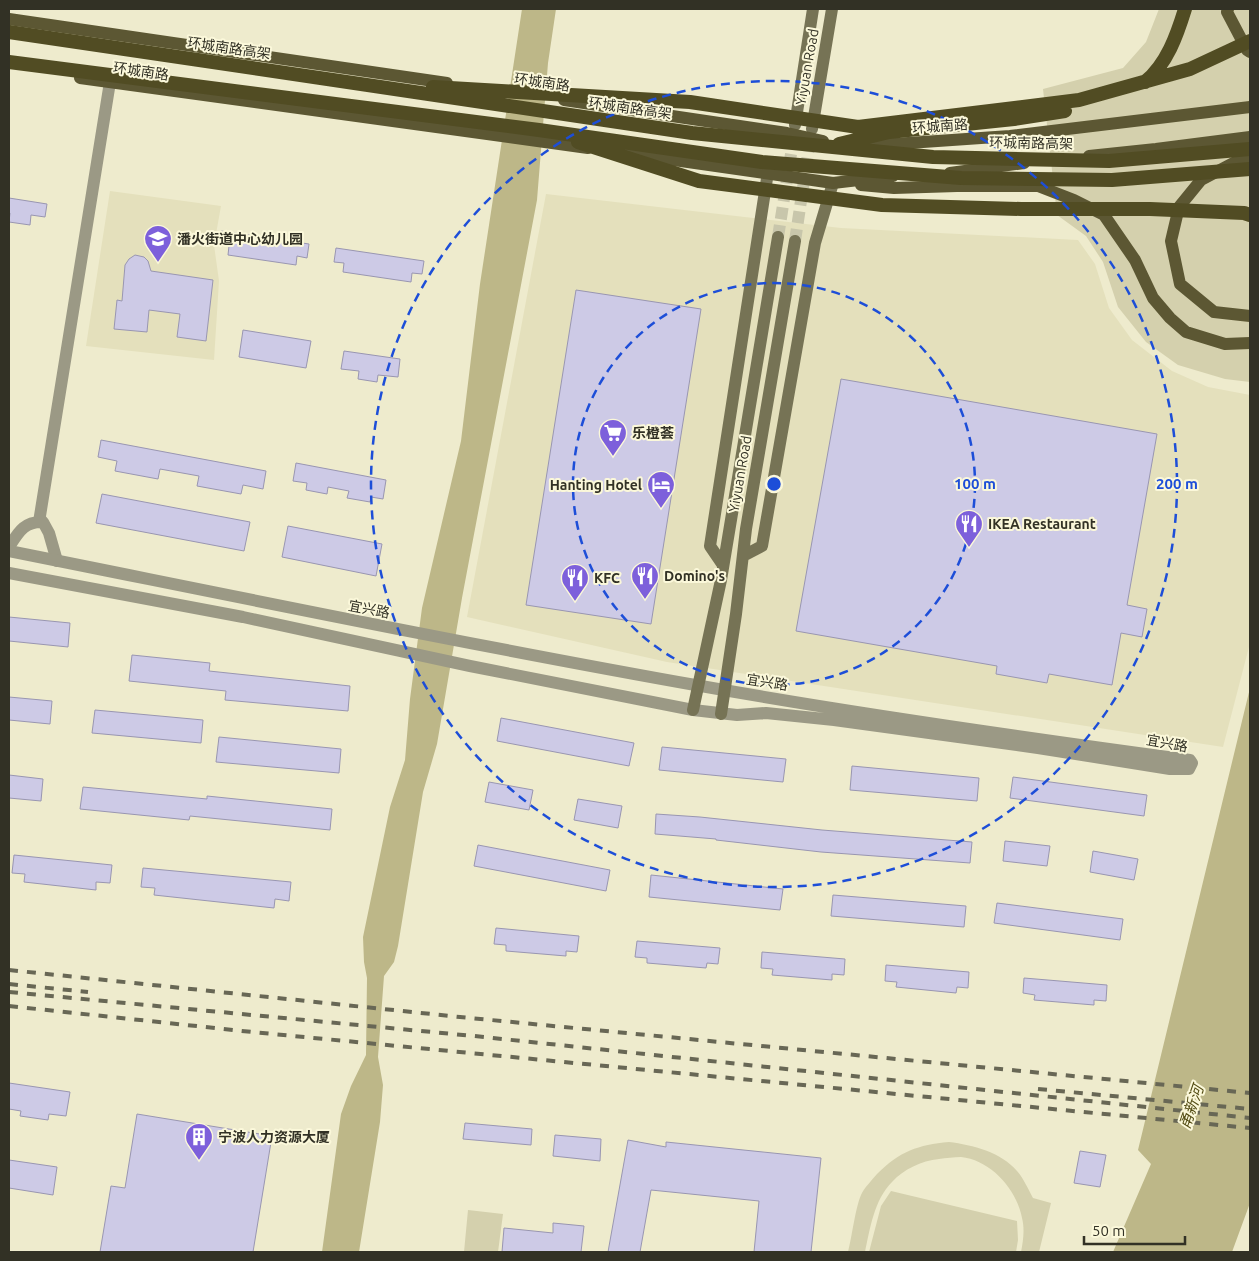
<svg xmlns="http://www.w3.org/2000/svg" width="1259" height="1261" font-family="Ubuntu,'Noto Sans SC',sans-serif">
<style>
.built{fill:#e4e0bc}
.green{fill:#d4d0ad}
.water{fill:#bdb788}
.building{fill:#cdcae6;stroke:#9996b1}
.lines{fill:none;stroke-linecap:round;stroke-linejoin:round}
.secondary-tunnel{stroke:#c8c6ab;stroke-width:12;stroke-dasharray:12 6;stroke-linecap:butt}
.minor{stroke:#9b9985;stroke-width:12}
.tertiary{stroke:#9b9985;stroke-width:12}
.secondary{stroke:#767355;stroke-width:12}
.primary{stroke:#5c5733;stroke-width:12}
.trunk{stroke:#514c23;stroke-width:14}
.rail{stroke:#686755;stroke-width:4;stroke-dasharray:9 9;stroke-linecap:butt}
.ring{fill:none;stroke:#1d4ed8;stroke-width:2.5;stroke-dasharray:9 6}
.labels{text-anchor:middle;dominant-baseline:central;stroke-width:4;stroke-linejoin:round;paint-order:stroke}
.street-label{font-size:14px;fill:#323125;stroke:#fbf8da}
.poi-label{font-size:14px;font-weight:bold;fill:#323125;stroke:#fbf8da;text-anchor:start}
.water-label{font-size:15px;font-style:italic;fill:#524b12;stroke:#fbf8da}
.centre{fill:#1d4ed8;stroke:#fbf8da;stroke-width:2.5}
.ring-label{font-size:15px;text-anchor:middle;font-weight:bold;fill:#1d4ed8;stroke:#fbf8da;stroke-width:4;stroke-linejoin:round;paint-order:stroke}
</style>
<rect width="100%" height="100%" fill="#eeebcd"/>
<path class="built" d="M110,191L221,206L214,245L219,281L214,360L86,346Z
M546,194L841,228L1078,240L1095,264L1109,308L1132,340L1172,371L1208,387L1250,395V643L1223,747L667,662L467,617Z"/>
<path class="green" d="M1159,9H1250V382L1225,379L1178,365L1146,342L1118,307L1103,262L1086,236L1057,215L1043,89L1123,68L1146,42Z
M949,1142C973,1145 1001,1152 1017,1171C1024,1179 1028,1189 1033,1198L1051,1203L1039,1252H1021C1023,1241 1025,1230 1022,1218C1017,1190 991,1160 961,1157C954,1157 946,1158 939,1159C921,1161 904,1169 892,1182C874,1200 870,1229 865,1252H848C852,1237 855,1209 861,1195C864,1188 872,1180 877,1174C900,1151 918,1145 949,1142Z
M891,1191L1017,1221L1018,1240L1016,1252H869L881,1206Z
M468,1210L503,1214L498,1252H464Z"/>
<path class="water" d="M522,9H556L548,63L537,200L462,598L437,744L423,792L398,946L394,962L384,976L378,1057L383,1085L380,1122L359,1252H322L341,1114L351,1086L366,1055L367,978L364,962L363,937L390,807L405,760L410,699L422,608L461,441L480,284Z
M1250,688V1203L1232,1252H1113L1151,1164L1138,1150Z"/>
<path class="building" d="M9,198L47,204L45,217L31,215L30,225L9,222L10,213L9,212Z
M221,231L309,244L307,258L297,256L296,265L228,255L229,246L219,245Z
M336,248L424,261L422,274L412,273L411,282L343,272L344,263L334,262Z
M135,255L144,257L148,261L151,271L213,280L206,341L177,337L180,314L149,310L147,332L114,329L117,300L122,301L125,265L129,259Z
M576,290L701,309L651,624L526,605Z
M243,330L311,341L306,368L239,357Z
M344,351L400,359L398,377L378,375L377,382L358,379L359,371L341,369Z
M841,379L1157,434L1127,605L1147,609L1142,637L1121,633L1112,685L1049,674L1047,683L996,674L997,666L796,631Z
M101,440L266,471L263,489L243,485L241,494L197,486L199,476L160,469L158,479L115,471L117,461L98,457Z
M296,463L386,480L383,499L371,497L370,502L347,498L349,491L328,487L327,494L306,490L307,483L293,481Z
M102,494L250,522L244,551L96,523Z
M288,526L382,544L376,576L282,557Z
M9,617L70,623L68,647L9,641Z
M132,655L210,663L209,671L350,686L348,711L225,700L226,691L129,681Z
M9,697L52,701L50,724L9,720Z
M95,710L203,720L201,743L92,733Z
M501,718L634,743L629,766L497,741Z
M219,737L341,749L339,773L216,762Z
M662,747L786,759L783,782L659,770Z
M852,766L979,778L977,801L850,790Z
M9,775L43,779L41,801L9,798Z
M1013,777L1147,795L1144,816L1010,798Z
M489,782L533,790L529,810L485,802Z
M83,787L207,799V796L332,809L330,830L190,816L189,820L80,809Z
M578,799L622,806L618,828L574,820Z
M656,814L700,817L822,830L972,842L970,863L821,852L716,840V839L655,834Z
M1005,841L1050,846L1047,866L1003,861Z
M478,845L610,870L606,891L474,866Z
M1093,851L1138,859L1134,880L1090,872Z
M14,855L112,865L110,883L96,882V890L24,882L25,874L12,873Z
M143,868L291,882L289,901L275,899L274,908L154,895L155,888L141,887Z
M651,875L783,889L780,910L649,897Z
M833,895L966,906L964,927L831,916Z
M997,903L1123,919L1120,940L994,923Z
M496,928L579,936L577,952L566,951V956L506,951V945L494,944Z
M637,941L720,948L718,964L707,963L706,968L647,963V958L635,957Z
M762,952L845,959L844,975L832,974V980L772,975L773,969L761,968Z
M886,965L969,972L968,988L957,987L956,993L896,987L897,982L885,981Z
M1024,978L1107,985L1106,1001L1094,1000V1005L1034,1000L1035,995L1023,993Z
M9,1083L70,1092L66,1116L49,1114L48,1120L20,1116L21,1111L9,1109Z
M137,1114L272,1136L253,1252H100L111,1186L125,1188Z
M465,1123L532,1129L531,1145L463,1139Z
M555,1135L601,1139L600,1161L553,1156Z
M628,1140L666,1147V1142L821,1158L811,1252H754L759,1201L651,1190L640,1252H608Z
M1080,1151L1106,1155L1100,1187L1074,1183Z
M9,1160L57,1167L53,1195L9,1188Z
M553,1223L584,1226L581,1252H502L504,1228L553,1233Z"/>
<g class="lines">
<path class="secondary-tunnel" d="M778,237L794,135
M795,241L811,134"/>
<path class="minor" d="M39,522L110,82
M9,547C18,533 24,521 43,522L49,533L57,561"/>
<path class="tertiary" d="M9,551C239,597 470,645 701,686C863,715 1027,738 1190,760L1192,763L1189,769H1170L1038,748L834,720L766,713L737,715L693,710L470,666L243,617L9,573"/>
<path class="secondary" d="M795,125L813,9
M812,129L832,9
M743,556L762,546L815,243L833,183
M723,565L710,546L768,172
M693,710L721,580L778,237
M721,714L736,614L746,529L795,241"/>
<path class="primary" d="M1228,9L1227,12L1247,50L1250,52
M9,19L447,83
M80,78L588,148
M564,100L787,133L823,141
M857,144H894L1010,136L1250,107
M625,153L833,183L893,176
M1089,156L1156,149L1250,137
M1250,157L1239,160L1201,180L1179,207L1171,241L1180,284L1214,312L1250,316
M950,173L1024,163
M861,185L894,188L957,186H1038L1074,200L1104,215L1135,260L1153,298L1170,318L1186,332L1225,344L1250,343"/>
<path class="trunk" d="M9,32L692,133L933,157L1109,161L1250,149
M9,62L539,130L762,162L961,178L1112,180L1250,169
M1145,82C1167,64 1177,35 1185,9
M433,87L690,102L858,127L1079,100L1190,69L1250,41
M578,142L699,181L882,205L1021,209H1150L1244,213L1250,215
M839,144L889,132L1014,119L1065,111"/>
<path class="rail" d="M9,970L460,1017L1250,1093
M9,984L88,992
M9,992L474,1036L1250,1118
M9,1006L252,1032L1250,1128
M1038,1089L1250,1109"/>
</g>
<g class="ring">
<circle cx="774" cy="484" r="201"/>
<circle cx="774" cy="484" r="403"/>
</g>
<defs>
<symbol id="school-pin" viewBox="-11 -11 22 30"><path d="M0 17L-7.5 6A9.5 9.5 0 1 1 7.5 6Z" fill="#7d60db" stroke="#fbf8da"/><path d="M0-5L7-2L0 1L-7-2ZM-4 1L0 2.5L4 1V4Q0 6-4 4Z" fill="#fff"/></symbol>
<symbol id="supermarket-pin" viewBox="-11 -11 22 30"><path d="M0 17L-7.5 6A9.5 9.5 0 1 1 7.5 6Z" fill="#7d60db" stroke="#fbf8da"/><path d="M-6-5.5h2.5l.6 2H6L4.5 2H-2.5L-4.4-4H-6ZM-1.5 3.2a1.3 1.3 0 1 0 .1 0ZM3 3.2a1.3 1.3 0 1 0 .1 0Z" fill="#fff"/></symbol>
<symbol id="hotel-pin" viewBox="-11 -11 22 30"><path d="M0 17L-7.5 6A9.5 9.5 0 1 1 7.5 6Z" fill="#7d60db" stroke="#fbf8da"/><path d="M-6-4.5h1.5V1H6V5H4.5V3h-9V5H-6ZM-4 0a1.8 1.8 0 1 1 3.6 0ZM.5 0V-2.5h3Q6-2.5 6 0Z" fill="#fff"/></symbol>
<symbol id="restaurant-pin" viewBox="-11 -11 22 30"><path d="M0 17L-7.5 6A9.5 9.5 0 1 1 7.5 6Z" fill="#7d60db" stroke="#fbf8da"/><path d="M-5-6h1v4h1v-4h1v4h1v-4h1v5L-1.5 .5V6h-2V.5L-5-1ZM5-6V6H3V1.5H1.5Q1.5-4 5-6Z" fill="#fff"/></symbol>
<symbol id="building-pin" viewBox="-11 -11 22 30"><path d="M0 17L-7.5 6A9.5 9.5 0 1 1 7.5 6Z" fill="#7d60db" stroke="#fbf8da"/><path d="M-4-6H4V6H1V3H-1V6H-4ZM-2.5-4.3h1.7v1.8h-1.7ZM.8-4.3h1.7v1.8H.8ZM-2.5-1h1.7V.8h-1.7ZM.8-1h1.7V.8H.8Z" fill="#fff"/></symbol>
</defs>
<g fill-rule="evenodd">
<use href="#school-pin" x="142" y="223" width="32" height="43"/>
<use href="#supermarket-pin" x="597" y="417" width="32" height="43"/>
<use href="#hotel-pin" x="645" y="469" width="32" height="43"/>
<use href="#restaurant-pin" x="953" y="508" width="32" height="43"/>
<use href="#restaurant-pin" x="629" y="560" width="32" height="43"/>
<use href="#restaurant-pin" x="559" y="562" width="32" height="43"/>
<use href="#building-pin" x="183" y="1121" width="32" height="43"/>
</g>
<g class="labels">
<g class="street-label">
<text transform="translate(229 48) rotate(8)">环城南路高架</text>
<text transform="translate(807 67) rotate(-80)">Yiyuan Road</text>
<text transform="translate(141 71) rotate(8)">环城南路</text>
<text transform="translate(542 82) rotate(8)">环城南路</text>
<text transform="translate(630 108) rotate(8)">环城南路高架</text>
<text transform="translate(940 126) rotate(-4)">环城南路</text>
<text transform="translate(1031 143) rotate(1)">环城南路高架</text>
<text transform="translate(740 474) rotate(-80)">Yiyuan Road</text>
<text transform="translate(369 609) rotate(11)">宜兴路</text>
<text transform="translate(767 682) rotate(9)">宜兴路</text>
<text transform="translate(1167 743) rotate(10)">宜兴路</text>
</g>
<g class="poi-label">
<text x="177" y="239">潘火街道中心幼儿园</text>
<text x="632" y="433">乐橙荟</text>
<text x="642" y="485" text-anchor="end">Hanting Hotel</text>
<text x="988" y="524">IKEA Restaurant</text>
<text x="664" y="576">Domino's</text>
<text x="594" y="578">KFC</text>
<text x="218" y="1137">宁波人力资源大厦</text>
</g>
<g class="water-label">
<text transform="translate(1191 1107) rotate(-71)">甬新河</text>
</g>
</g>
<circle cx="774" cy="484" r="8" class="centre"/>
<g class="ring-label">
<text x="975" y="489">100 m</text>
<text x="1177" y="489">200 m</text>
</g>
<rect width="1259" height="1261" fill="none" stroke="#323125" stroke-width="20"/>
<path d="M1084 1236v8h101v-8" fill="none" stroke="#323125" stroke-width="2.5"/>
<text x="1092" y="1236" font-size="15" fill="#323125" stroke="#fbf8da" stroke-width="4" paint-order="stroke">50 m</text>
</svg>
